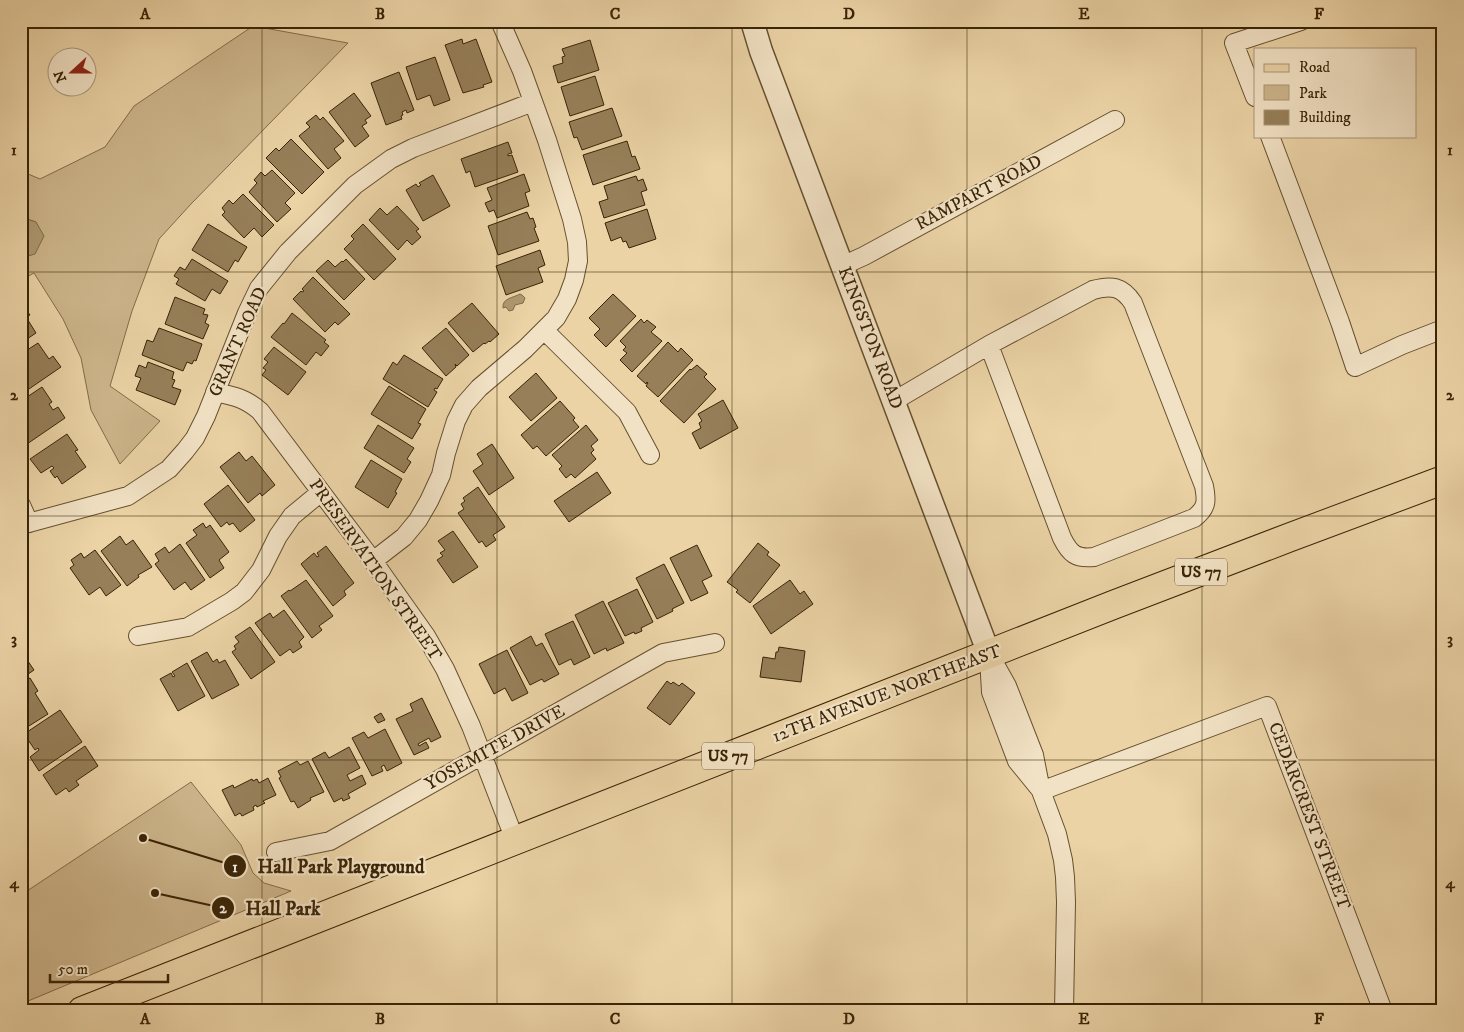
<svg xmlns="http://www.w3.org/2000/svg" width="1464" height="1032" font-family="'IM FELL DW Pica',serif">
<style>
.green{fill:#cdb58b;stroke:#836c48}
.water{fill:#ae9870;stroke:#7f6a46}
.building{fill:#967f59;stroke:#392406}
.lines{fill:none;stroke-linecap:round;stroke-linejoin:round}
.minor-casing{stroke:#66502e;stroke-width:20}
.tertiary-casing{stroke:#66502e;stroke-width:25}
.primary-casing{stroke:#392406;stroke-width:30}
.minor{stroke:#f2e2c5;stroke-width:18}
.tertiary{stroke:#f2e2c5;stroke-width:22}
.primary{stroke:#ebd3a6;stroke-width:28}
.grid{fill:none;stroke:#392406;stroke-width:1;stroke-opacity:0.55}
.labels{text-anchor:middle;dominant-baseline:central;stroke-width:4.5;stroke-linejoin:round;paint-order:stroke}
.shield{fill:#f2e2c5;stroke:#705d3f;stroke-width:1}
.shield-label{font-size:16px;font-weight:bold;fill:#392406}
.street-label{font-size:18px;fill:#392406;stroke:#f2e2c5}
.leader{fill:none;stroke:#392406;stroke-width:2}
.callout-dot{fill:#392406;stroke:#f2e2c5;stroke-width:2}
.mark-label{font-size:15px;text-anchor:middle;font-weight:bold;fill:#fff}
.callout-label{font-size:19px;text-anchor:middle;font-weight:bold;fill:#392406;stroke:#f2e2c5;stroke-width:4.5;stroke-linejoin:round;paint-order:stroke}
.neatline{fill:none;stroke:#392406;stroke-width:2}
.grid-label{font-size:16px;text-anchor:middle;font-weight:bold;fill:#392406}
</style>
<rect width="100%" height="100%" fill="#ebd3a6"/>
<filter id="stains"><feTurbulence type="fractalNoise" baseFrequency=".004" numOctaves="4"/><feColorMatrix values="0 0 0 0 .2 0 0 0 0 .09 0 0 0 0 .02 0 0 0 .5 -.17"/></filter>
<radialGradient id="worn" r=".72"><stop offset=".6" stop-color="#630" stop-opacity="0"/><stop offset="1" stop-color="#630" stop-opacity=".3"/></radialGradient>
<path class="green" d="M253,26L348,43L191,204L159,239L132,311L110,386L160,421L120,464L91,410L81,358L63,319L34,273L21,280V258L35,253L36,222L21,217V171L40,179L105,147L134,106Z
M191,782L241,845L253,873L264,883L291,891L21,1004V895Z"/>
<path class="water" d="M21,217L36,222L44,236L35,254L21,258Z
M520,294L522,295L525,298L523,303L515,305L513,310L509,311L506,307L503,308C502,298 513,298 520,294Z"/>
<path class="building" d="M462,39L463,44L476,39L492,82L483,85L484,87L463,93L445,45Z
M590,40L599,70L558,83L553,66L563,63L562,57L565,56L562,49Z
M435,57L450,100L434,106L430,95L417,100L406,67Z
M399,72L414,110L407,113L406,110L402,112L403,115L401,116L402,119L386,125L371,83Z
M595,76L604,105L570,116L561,87Z
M354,93L371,116L365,120L367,123L362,126L369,136L355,147L329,112Z
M612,108L622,136L582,150L577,137L574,138L569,122Z
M316,115L320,120L323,117L344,141L334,149L341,158L328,169L299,136L310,127L306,123Z
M291,139L324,172L302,194L266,158L276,148L279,151Z
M627,141L632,157L635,156L640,169L593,185L583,155Z
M508,142L512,153L508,154V156L512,155L518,172L475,187L470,171L466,173L461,159Z
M272,170L295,193L285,203L291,209L277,222L249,192L257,183L254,180L261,172L265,176Z
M524,174L530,191L525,193L529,206L497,218L494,210L489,212L485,203L492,200L487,188Z
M433,175L450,206L423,221L406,190L416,184L418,187L421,185L419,183Z
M636,176L638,181L643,179L647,190L641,192L645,205L604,218L599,202L608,199L604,186Z
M243,194L274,225L262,237L254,228L244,238L222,215L225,212L222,208L229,200L233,204Z
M397,206L419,229L416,231L421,237L412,245L407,240L398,250L369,220L380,208L387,215Z
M647,209L656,239L629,248L626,241L623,242L621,237L611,241L605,223Z
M527,212L530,219L533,218L536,227L534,228L539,241L498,255L488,226Z
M208,224L247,247L238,262L235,260L228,272L192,250Z
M363,224L396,259L374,280L344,249L354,239L351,236Z
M540,250L545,265L538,268L543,282L506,295L496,266Z
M192,259L228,281L220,294L212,289L205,301L176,284L179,279L174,276L180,267L185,270Z
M346,259L365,279L344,300L316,271L328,260L335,267L342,261L343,262Z
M313,277L350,314L338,325L335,322L325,332L293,299L301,291L302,292L304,291L302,289Z
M613,294L636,316L606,347L594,335L600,329L589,318Z
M175,297L205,309L203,314L208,315L205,323L209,325L203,339L165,324Z
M21,303L30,315L26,317L36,333L21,343Z
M472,303L499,334L490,342L489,341L485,344L484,343L473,352L448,323Z
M292,313L326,340L324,342L329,346L321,356L316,352L306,365L271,337L283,323L284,324Z
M641,319L644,323L647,320L656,327L651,332L662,341L632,372L620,360L627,353L623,350L626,347L620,341Z
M159,328L202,344L196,361L194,360L192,364L187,362L183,371L142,355L147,340L153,342Z
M446,328L469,355L457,366L455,364L456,367L446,376L422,348Z
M668,342L678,352L681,348L693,360L658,397L646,386L648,383L647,382L646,384L637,376Z
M38,343L49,359L53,356L61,367L26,391L21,384V354Z
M274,347L306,372L288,395L262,375L266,370L263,368L268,362L264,359Z
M404,355L443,379L437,389L435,388L434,390L437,392L428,407L383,379L393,362L397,365Z
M148,362L174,372L172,379L175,380L172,387L181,390L175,405L136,390L141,378L135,376L139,365L146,368Z
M697,365L707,374L704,377L716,389L684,423L660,401L690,369L691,370Z
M536,373L557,398L531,421L509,397Z
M389,386L426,409L418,423L421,424L412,439L371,414Z
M42,387L52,402L49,404L53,410L58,407L65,418L27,444L23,438L21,439V401Z
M723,400L738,428L700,449L692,433L701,428L699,423L702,421L698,414Z
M560,401L575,418L573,420L579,427L546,456L537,446L533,449L521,435Z
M378,425L414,448L407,459L411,462L404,473L364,448Z
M586,425L598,440L591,446L594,450L591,453L596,459L575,478L571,474L566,478L559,469L562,466L552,455Z
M67,434L78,450L75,451L86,467L62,484L57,476L55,478L50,471L54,468L52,466L41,473L30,459Z
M492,444L514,478L489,495L473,471L483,464L477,454Z
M239,452L246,461L252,456L275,485L262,496L260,493L248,503L220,467Z
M371,460L402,479L395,492L397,493L388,508L355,487Z
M597,472L611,493L569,522L554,501Z
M228,485L255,520L240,532L233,523L229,525L227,522L221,527L204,504Z
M478,487L505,527L493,535L496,540L486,547L482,541L479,543L458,513L464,509L461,504L465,501L463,498Z
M203,523L206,528L210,525L229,552L219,560L224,568L210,578L186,543L197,535L193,530Z
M453,531L478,567L453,583L437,560L443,556L440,553L445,550L438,541Z
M120,536L126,545L133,540L152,567L138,575L139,577L127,586L101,551Z
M758,543L769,552L767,555L780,565L750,603L736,592L738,590L727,582Z
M180,544L205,580L191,590L185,582L174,590L155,564L159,561L155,554L165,547L169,553Z
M697,545L712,576L702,581L708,593L691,601L670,558Z
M326,546L354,583L344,591L346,595L333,606L301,564L314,553L317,557L319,556L317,553Z
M95,550L121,585L106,596L100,587L89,595L70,568L74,565L71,560L81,553L84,558Z
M664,564L684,603L672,609L673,611L657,619L636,578Z
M306,580L333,616L319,626L322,630L312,638L281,596L289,590L290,591Z
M790,580L800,594L804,591L813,604L771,634L753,606Z
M637,589L653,622L641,628L642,631L635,634L634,632L625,636L608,603Z
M603,601L624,643L607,651L606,648L594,654L575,615Z
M284,610L304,637L299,642L302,647L293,653L290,649L280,656L255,623L270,613L273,618Z
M573,621L590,657L574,665L571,659L559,665L545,634Z
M250,627L275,662L251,679L232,652L236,649L234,646L239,642L235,637Z
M531,636L536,646L542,643L559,674L544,682L542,679L530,685L510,648Z
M779,647L805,651L801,682L760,677L763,657L775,659L776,652H778Z
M507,650L528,693L512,701L505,688L494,694L479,664Z
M207,652L213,662L217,659L219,663L225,660L239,685L212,699L191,661Z
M23,654L34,670L21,679V655Z
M187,663L205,696L178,711L160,679L171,673L173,677L175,676L172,672Z
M30,678L38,691L35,693L48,714L21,731V683Z
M667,681L671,684L673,682L679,686L682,683L695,693L670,725L647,708Z
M422,698L441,737L431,742L429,738L418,744L419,746L426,742L429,748L414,755L396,719L413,711L410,704Z
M60,710L82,742L39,771L30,757L39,750L38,748L35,750L24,734Z
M381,713L385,720L378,723L374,717Z
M385,729L402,763L387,771L384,765L381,767L383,771L372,776L352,738L364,732L368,738Z
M85,746L98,766L76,781L79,785L69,792L66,788L56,795L43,775Z
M349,747L360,768L347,775L350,781L362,775L366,784L348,794L350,798L343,801L342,798L334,802L312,759L325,752L329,758Z
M297,761L300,765L308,761L324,792L310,798L311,800L298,808L294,801L291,802L279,778L281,777L278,771Z
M268,778L276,795L263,801L265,803L257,807L256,805L253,807L254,810L242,816L240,813L235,816L222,790L233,785L234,788L252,779L253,781L257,779L259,783Z"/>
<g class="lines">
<defs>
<path id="minor" d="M1255,97L1234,43L1301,21
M1270,136L1340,322L1355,367L1402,345L1443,329
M842,266L864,256L1115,120
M544,330L627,412L650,455
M215,392C234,396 245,398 260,411L373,561L426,636L445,669L471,726L515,840
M894,401L989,345L1093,290C1111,285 1122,286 1133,303L1204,486C1207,501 1207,508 1194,518L1094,557C1076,559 1070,554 1062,538L989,345
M21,505L29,523
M21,525L128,496L169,469L185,451L195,438L206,416L247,313L259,288L288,252L355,185L391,159L413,148L533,102
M373,561L404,537L418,520L429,501L441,475L446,453L456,421L464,405L479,388L525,349L556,318L567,299L574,280L578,261L577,242L572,219L547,140L522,71L500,21
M138,636L188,627L232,601L244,592L261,570L278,536L292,516L321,492
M989,654L1007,686L1034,755L1041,791L1057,834L1063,860L1065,877L1066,902L1064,1011
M989,657L991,692L1017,761L1039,788
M1041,791L1267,706L1383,1011
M276,852L330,841L663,653L715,643"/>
<path id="tertiary" d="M752,21L761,51L989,654"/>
<path id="primary" d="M82,1011L1113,605L1288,538L1443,480"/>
</defs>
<use href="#minor" class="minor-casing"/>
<use href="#tertiary" class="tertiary-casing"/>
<use href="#primary" class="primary-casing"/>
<use href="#minor" class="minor"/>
<use href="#tertiary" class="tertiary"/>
<use href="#primary" class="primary"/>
</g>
<path class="grid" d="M262,21V1011M497,21V1011M732,21V1011M967,21V1011M1202,21V1011M21,272H1443M21,516H1443M21,760H1443"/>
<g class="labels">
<g class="shield">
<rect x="1175" y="558.5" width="52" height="27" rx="4"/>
<rect x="702" y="742.5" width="52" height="27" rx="4"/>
</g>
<g class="shield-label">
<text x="1201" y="572">US 77</text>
<text x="728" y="756">US 77</text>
</g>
<g class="street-label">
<text transform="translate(979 193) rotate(-28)">RAMPART ROAD</text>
<text transform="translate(870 338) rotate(69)">KINGSTON ROAD</text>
<text transform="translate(238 342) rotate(-66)">GRANT ROAD</text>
<text transform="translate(375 570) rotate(55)">PRESERVATION STREET</text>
<text transform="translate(887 694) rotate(-21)">12TH AVENUE NORTHEAST</text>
<text transform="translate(495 748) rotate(-29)">YOSEMITE DRIVE</text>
<text transform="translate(1309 816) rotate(69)">CEDARCREST STREET</text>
</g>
</g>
<path class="leader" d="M143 838L235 866M155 893L223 908"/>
<g class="callout-dot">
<circle cx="143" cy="838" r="5"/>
<circle cx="155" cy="893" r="5"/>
<circle cx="235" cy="866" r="12"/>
<circle cx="223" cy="908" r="12"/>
</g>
<g class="mark-label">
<text x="235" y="872">1</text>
<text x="223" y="913">2</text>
</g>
<g class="callout-label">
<text x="341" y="873">Hall Park Playground</text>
<text x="283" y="915">Hall Park</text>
</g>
<rect width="1464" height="1032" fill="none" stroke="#ebd3a6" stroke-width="55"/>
<rect x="1254" y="48" width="162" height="90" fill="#f2e2c5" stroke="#a89679"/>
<rect x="1264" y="64" width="25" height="8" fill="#ebd3a6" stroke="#a89679"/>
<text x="1299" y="72" font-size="15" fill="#392406">Road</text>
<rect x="1264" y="85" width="25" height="15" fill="#cdb58b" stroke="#a89679"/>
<text x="1299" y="98" font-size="15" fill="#392406">Park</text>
<rect x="1264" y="110" width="25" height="15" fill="#967f59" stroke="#a89679"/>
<text x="1299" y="122" font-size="15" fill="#392406">Building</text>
<g transform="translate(72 72) rotate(249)"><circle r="24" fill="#f2e2c5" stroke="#a89679"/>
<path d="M0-4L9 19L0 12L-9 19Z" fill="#8f2418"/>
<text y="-8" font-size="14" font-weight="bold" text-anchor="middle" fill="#392406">N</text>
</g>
<path d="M50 974v8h118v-8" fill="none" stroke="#392406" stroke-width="2.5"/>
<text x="58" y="974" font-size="15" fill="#392406" stroke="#f2e2c5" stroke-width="4" paint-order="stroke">50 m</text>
<rect x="28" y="28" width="1408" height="976" class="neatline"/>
<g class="grid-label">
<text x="145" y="19">A</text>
<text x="380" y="19">B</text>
<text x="615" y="19">C</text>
<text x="849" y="19">D</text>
<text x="1084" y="19">E</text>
<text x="1319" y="19">F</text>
<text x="14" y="155">1</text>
<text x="1450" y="155">1</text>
<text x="14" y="400">2</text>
<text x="1450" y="400">2</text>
<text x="14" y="644">3</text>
<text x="1450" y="644">3</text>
<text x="14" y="888">4</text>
<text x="1450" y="888">4</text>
<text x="145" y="1024">A</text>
<text x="380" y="1024">B</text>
<text x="615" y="1024">C</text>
<text x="849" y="1024">D</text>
<text x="1084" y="1024">E</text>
<text x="1319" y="1024">F</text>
</g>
<rect width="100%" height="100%" filter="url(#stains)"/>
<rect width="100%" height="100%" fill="url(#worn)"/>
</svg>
